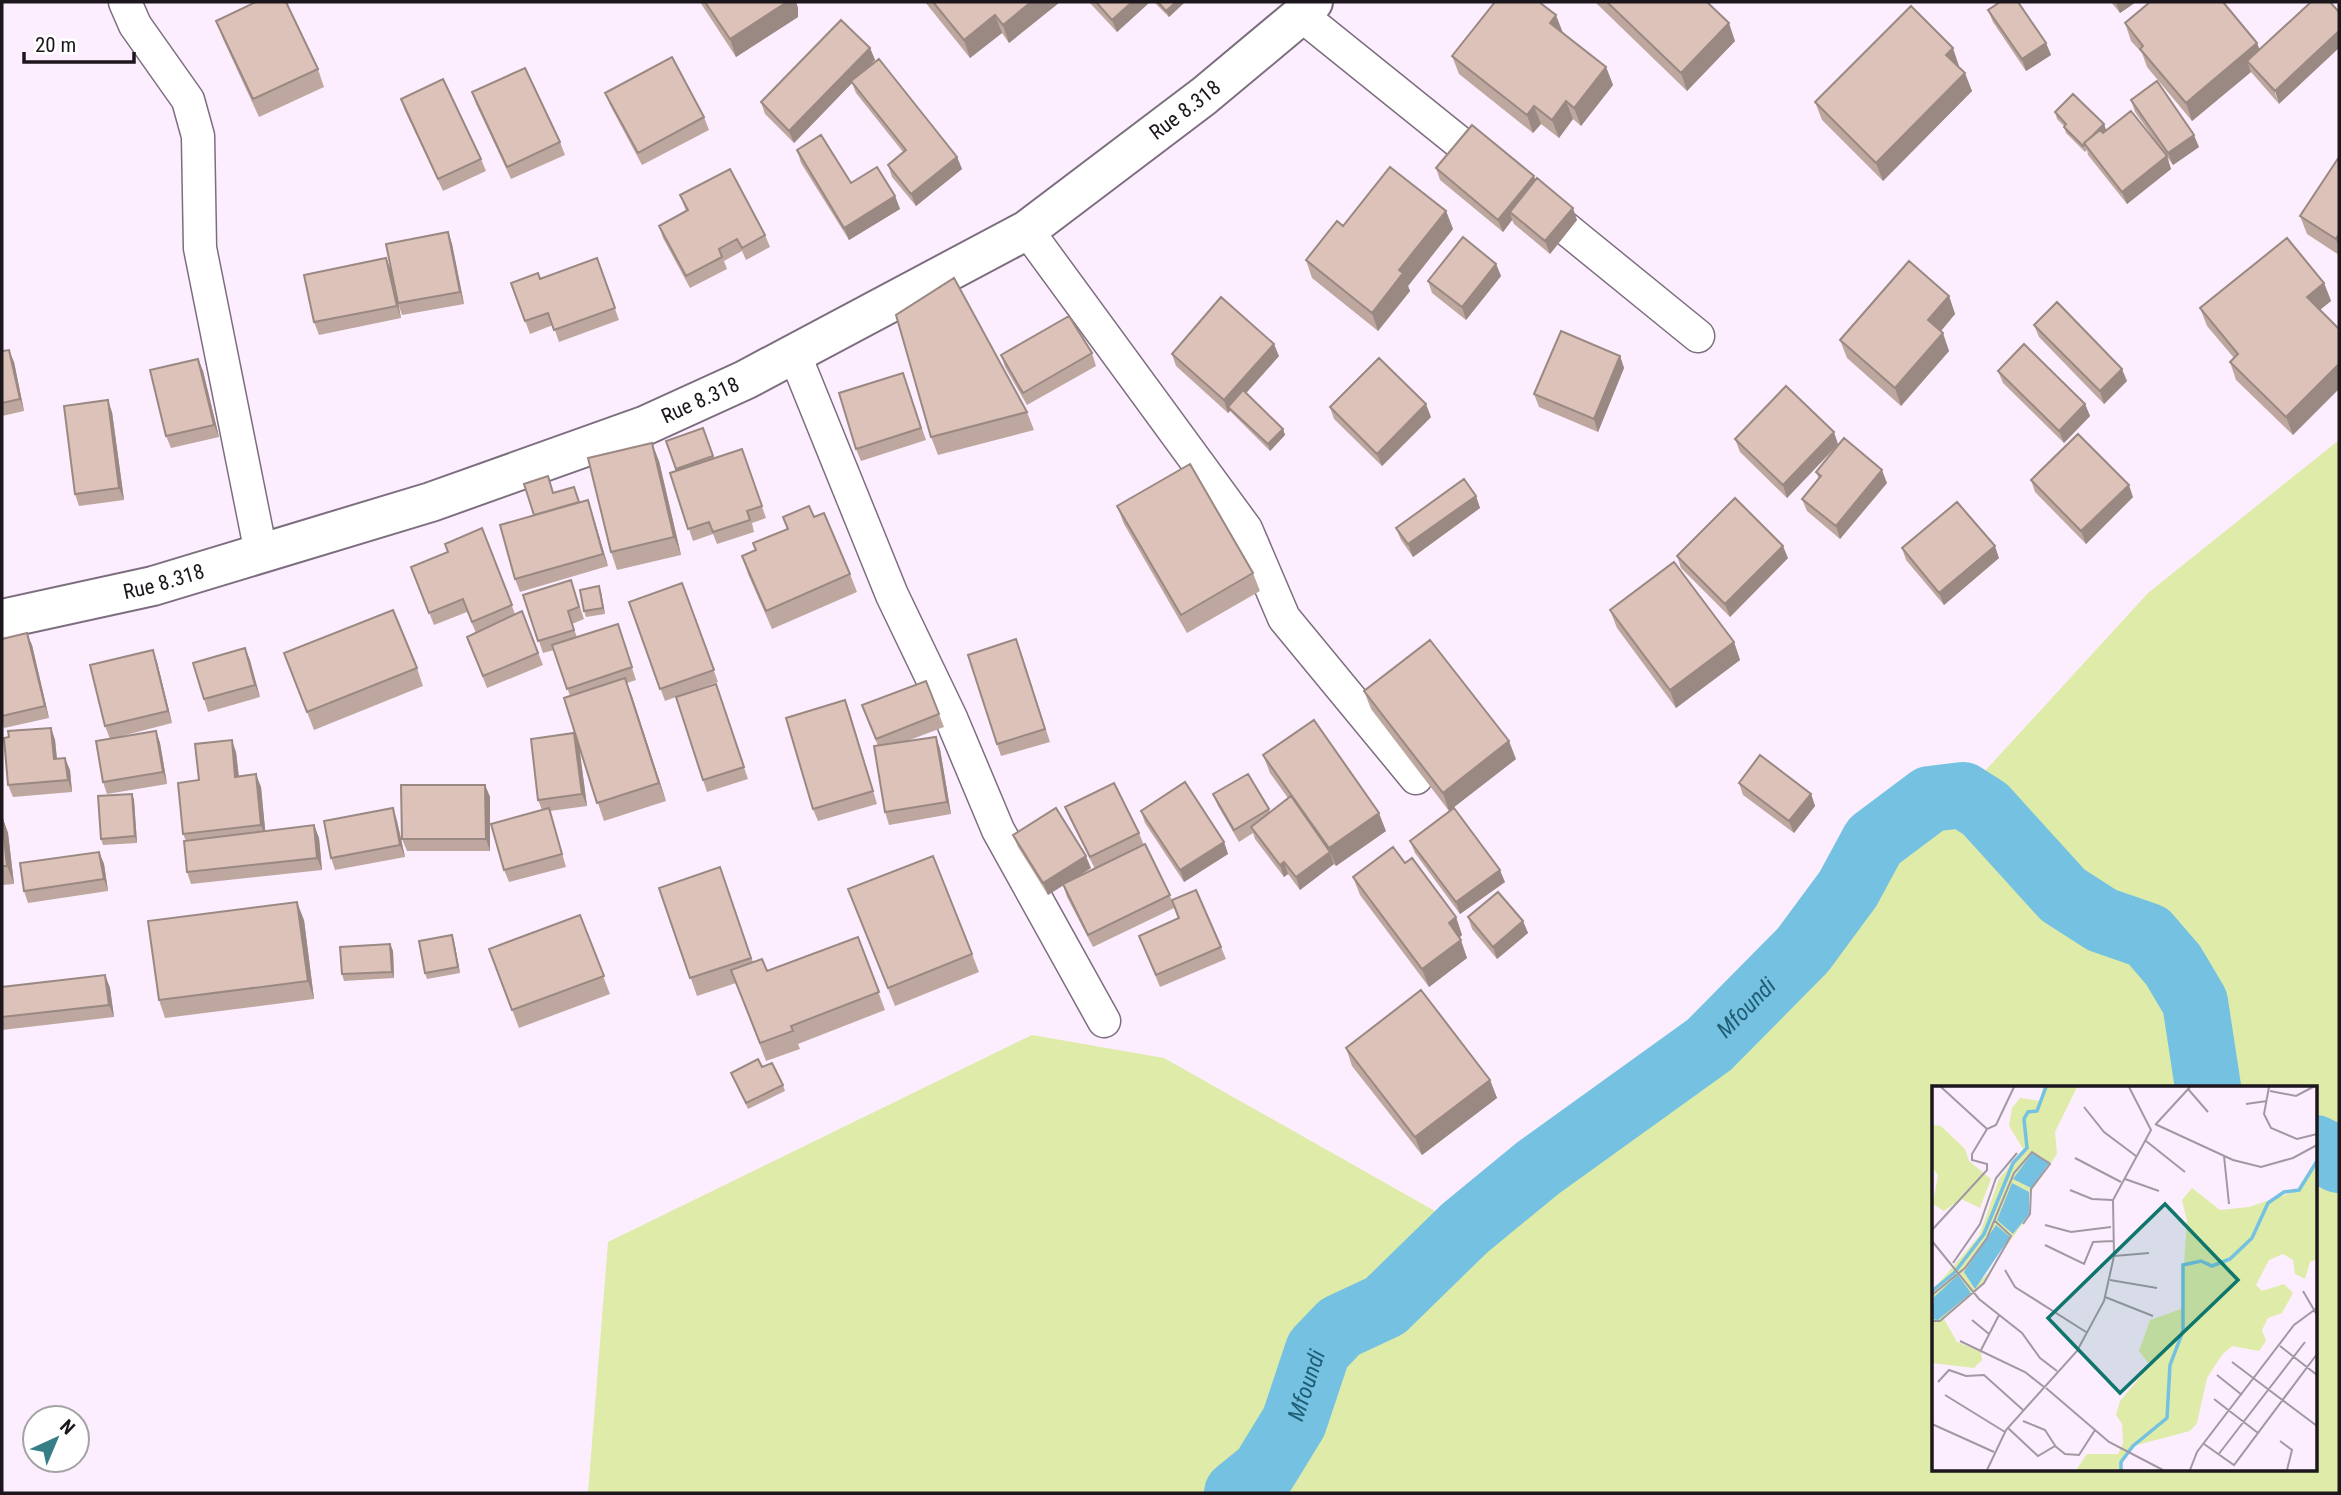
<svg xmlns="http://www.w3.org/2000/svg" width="2341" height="1495" font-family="'Roboto Condensed',sans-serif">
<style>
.green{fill:#dfeba8;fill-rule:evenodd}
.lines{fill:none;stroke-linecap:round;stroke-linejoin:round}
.river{stroke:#74c1e1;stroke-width:66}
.minor-casing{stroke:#7d6e7f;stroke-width:35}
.secondary-casing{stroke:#7d6e7f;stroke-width:42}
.minor{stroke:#fff;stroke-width:32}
.secondary{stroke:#fff;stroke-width:38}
.wall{fill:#bda79f}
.shaded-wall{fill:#9a8882}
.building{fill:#dcc2b9;stroke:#9a8882;stroke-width:2}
.labels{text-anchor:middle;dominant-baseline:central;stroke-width:5;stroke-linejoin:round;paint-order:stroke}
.street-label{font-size:21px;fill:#1c161d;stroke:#fff}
.water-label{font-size:23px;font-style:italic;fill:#215d74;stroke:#fff}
.inset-river{fill:none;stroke:#74c1e1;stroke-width:3.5}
.inset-road{fill:none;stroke:#a298a4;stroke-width:2}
.view{fill:#0f766e;fill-opacity:0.15;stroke:#0f766e;stroke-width:3.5}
.inset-edge{fill:none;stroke:#1c161d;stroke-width:3.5}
</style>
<rect width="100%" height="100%" fill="#fceefe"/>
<path class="green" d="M2339,440V1493H588L608,1242L1032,1035L1164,1058L1465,1228L1538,1168L1709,1045L1803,950L1848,889L1874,841L1930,799L1963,795L2148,593ZM1933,1087H2315V1469H1933Z"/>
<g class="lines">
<g class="river">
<path d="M2315,1148L2339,1160"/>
<path id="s1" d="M1237,1493L1264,1471L1294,1422L1318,1350L1340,1327L1385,1306L1465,1228L1538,1168L1709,1045L1803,950L1848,889L1874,841L1930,799L1963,795L1985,809L2063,895L2102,920L2148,936L2173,965L2195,1002L2208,1087"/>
</g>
<defs>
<path id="minor" d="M125,2L135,25L188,100L198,136L200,248L261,553
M1301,15L1491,168
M1537,205L1698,336
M1027,230L1246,529L1284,618L1416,778
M794,353L892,595L951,718L998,830L1104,1021"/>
<g id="secondary">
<path id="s2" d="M2,619L153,586L431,502L644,426L745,380L1027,230L1204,96L1301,15L1313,2"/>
</g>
</defs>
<use href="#minor" class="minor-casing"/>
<use href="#secondary" class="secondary-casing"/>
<use href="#minor" class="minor"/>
<use href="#secondary" class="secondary"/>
</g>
<path class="wall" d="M700,2H796L798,8V17L736,57Z
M925,2H1060L1009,43L1002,33L970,58Z
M1089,2H1150L1117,32Z
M1154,2H1185L1169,17Z
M1595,2H1707L1735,41L1687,91Z
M2111,2H2136L2120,13Z
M1988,10L2046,43L2051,55L2026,71L1993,22Z
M216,21L318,69L324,87L259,117L223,39Z
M2125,23L2257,43L2279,104L2251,72L2192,121L2147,67L2142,53L2131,41Z
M1562,33L1606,67L1613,85L1581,126L1573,119L1559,138L1541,124L1533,133L1459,74L1452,56Z
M870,48L875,60L865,70L957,157L962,169L916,206L892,177L888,165L903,152L856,93L852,83L794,143L765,114L761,102Z
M1959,66L1958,67L1972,91L1883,181L1822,120L1815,102Z
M472,92L560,142L565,155L511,179L476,104Z
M605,93L704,117L709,130L642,165L610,105Z
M401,99L481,159L486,171L443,191L405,111Z
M2131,100L2199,147L2173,165L2167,157L2171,169L2127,204L2088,155L2087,150L2085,152L2066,133L2064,126L2057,119L2055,112L2104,124L2106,130L2166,156L2135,112Z
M797,150L851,183L895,196L900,209L849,240L801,163Z
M2339,157V255L2307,234L2300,216Z
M1436,168L1534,176L1535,180L1577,220L1550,254L1514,224L1512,220L1503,232L1440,180Z
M680,195L765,235L770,247L746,260L742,251L724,261L727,269L690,288L663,238L659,226L686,211Z
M1446,211L1453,229L1408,286L1410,291L1378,331L1312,278L1306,260Z
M448,232L452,244L464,304L402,315L399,306L401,318L319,335L314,322L391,270L395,291Z
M597,258L619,320L559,342L553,325L530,334L511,283L540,279Z
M1496,264L1501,276L1466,320L1432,293L1428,281Z
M2324,283L2331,301L2320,310L2293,435L2236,380L2230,362L2234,358L2207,326L2200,308Z
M1949,296L1955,314L1941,331L1949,351L1901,406L1847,358L1840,340Z
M2034,325L2127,381L2104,404L2039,337Z
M2,351L14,362L24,411L2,416Z
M1092,353L1096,366L1027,405L1005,367L1001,355Z
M1172,354L1279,356L1246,393L1283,429L1285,435L1270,451L1230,411L1228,413L1176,366Z
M1620,356L1624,368L1598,432L1539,407L1534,394Z
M198,359L203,371L219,437L171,448L166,436Z
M1998,371L2085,404L2090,416L2064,443L2003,383Z
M903,373L926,440L861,461L856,449Z
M1330,407L1431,417L1382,466L1334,419Z
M112,412L124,500L79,506L75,494Z
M1027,412L1034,430L938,455L931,437Z
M703,428L714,458L742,449L766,518L752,523L754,532L717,544L713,534L693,541L670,473L676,471L666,441Z
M1735,439L1838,444L1887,483L1840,539L1807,511L1802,499L1819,479L1816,472L1838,445L1787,498L1740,452Z
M659,461L681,555L617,570L611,552Z
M2031,480L2133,497L2086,544L2035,492Z
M1476,496L1480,508L1413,557L1401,540L1396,528Z
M588,500L608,566L520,592L515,579L534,515Z
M1117,506L1253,573L1260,591L1187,633L1124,524Z
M783,517H814L850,574L857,592L772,629L748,574L742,556L756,550L787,529Z
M482,528L515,614L522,611L543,665L487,688L467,637L476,633L467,612L434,625L411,567L448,552Z
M1902,548L1999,558L1944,605L1906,560Z
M1677,556L1788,558L1730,617L1681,568Z
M571,580L584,619L572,624L577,637L618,624L636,680L627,683L666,801L604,821L579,747L587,806L550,811L566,867L509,882L504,870L542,810L538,800L574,733L570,696L554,650L543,653L523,595Z
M682,583L718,682L689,692L716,684L748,779L707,792L676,697L665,701L629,602Z
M599,586L601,592L605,614L586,617L584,611Z
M1610,610L1734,642L1740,660L1676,708L1617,628Z
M2,639L32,645L49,718L4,728L2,723Z
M245,648L260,697L208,712L204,699Z
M153,650L157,662L172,723L110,739L105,726Z
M1021,652L1050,742L1001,756L997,744Z
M417,668L423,686L314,730L291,671Z
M926,681L944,727L907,741L936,737L940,749L951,814L889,825L885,812L878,746L862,705Z
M1364,691L1516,759L1449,811L1371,709Z
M845,700L877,804L818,821L813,809Z
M51,728L55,740L57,758L70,770L72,792L13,797L8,785Z
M156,731L160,743L167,784L107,794L103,782Z
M236,752L239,776L261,787L265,831L314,825L319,838L322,870L191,884L187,872L186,841L183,834L199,780Z
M1263,755L1386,831L1336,866L1334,864L1300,890L1288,874L1284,877L1255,839L1253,833L1239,842L1218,806L1213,794L1269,809L1270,812L1288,798L1270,773Z
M1739,783L1811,794L1815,806L1794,833L1743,795Z
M485,785L490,797V851H407L402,839Z
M132,794L134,800L137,843L103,845L101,839Z
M1065,807L1139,833L1144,845L1172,900L1221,947L1226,959L1160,987L1139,936L1178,919L1174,908L1093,947L1067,897L1063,885L1048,895L1018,847L1013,835L1091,868L1071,881L1095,869L1070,819Z
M393,808L397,821L405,857L335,870L331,858Z
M1141,811L1224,842L1228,854L1184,882L1145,823Z
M2,816L8,833L14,884L2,885Z
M1410,841L1505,882L1460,914L1415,853Z
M99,852L104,864L108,891L28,903L24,891Z
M1405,863L1456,917L1462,935L1459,938L1467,958L1429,987L1360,895L1353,877Z
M720,867L753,962L767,971L858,937L885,1010L798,1044L800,1049L766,1061L736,983L697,996L659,888Z
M848,889L972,954L979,972L895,1006Z
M580,915L610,994L519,1028L489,949Z
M1468,917L1523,921L1528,933L1497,959L1472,929Z
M304,920L314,999L165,1018L159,1000Z
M452,935L454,941L460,973L427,979L425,973Z
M390,944L393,951L394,978L344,981L342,974Z
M105,975L110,988L114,1017L2,1030V987Z
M1346,1048L1490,1080L1497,1098L1422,1155L1352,1066Z
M762,1067L783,1085L785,1091L748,1109L731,1073Z"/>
<path class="shaded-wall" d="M787,2H796L798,8V17L736,57L730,39Z
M1031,2H1060L1009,43L1003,25Z
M1132,2H1150L1117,32L1112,20Z
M1176,2H1185L1169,17L1166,11Z
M2116,2H2136L2120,13Z
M995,15L1002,33L970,58L964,40Z
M1556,15L1563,33L1550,23Z
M1729,23L1735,41L1687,91L1681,73Z
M2339,31V48L2279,104L2275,91Z
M2046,43L2051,55L2026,71L2022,59Z
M2257,43L2264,61H2247L2251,72L2192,121L2186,103Z
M870,48L875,60L853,82L851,81L852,83L794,143L789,131Z
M1953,48L1959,66L1952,73L1946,55Z
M1606,67L1613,85L1581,126L1574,108Z
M1965,73L1972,91L1883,181L1876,163Z
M1566,101L1573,119L1559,138L1552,120Z
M1534,106L1541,124L1533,133L1527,115Z
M2104,124L2106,130L2085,144Z
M2194,135L2199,147L2173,165L2168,153Z
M2167,156L2171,169L2127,204L2122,192Z
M957,157L962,169L916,206L911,194Z
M1534,176L1538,189L1510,212L1512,220L1503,232L1498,220Z
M895,196L900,209L849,240L844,228Z
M1573,208L1577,220L1550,254L1545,241Z
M1446,211L1453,229L1408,286L1410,291L1378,331L1372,313L1399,270Z
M448,232L452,244L464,304L460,292Z
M2339,234V248L2336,239Z
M386,258L391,270L401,318L397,306Z
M1496,264L1501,276L1466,320L1462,307Z
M2324,283L2331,301L2313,315L2307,297Z
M1949,296L1955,314L1935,338L1928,320Z
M1943,333L1949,351L1901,406L1895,388Z
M1274,344L1279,356L1231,410L1228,407L1230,411L1228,413L1224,400Z
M9,350L14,362L24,411L20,399Z
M1620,356L1624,368L1598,432L1594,419Z
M198,359L203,371L219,437L214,425Z
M2339,364V389L2293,435L2286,417Z
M2122,369L2127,381L2104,404L2100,391Z
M108,400L112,412L124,500L119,488Z
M1426,404L1431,417L1382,466L1377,454Z
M2085,404L2090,416L2064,443L2059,431Z
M1283,429L1285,435L1270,451L1268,444Z
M1834,432L1838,444L1787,498L1783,485Z
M652,443L659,461L681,555L674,537Z
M1882,470L1887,483L1840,539L1836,526Z
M2129,485L2133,497L2086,544L2081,531Z
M1476,496L1480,508L1413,557L1408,544Z
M588,500L592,512L608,566L603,554Z
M1783,546L1788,558L1730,617L1725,604Z
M1995,546L1999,558L1944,605L1939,593Z
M599,586L601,592L605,614L603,608Z
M27,633L32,645L49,718L45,706Z
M1734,642L1740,660L1676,708L1670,690Z
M245,648L250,660L260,697L255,685Z
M153,650L157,662L172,723L168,711Z
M625,678L632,696L666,801L659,783Z
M845,700L850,713L877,804Z
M51,728L55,740L58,771L54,759Z
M156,731L160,743L167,784L163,772Z
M574,733L579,745L587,806L582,794Z
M936,737L940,749L951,814L947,802Z
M232,740L236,752L240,789L235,777Z
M1509,741L1516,759L1449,811L1443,793Z
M65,758L70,770L72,792L68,780Z
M256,774L261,787L266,838L261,825Z
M485,785L490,797V851L486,839Z
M132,794L134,800L137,843L135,836Z
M1811,794L1815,806L1794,833L1789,821Z
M393,808L397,821L405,857L400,845Z
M1379,813L1386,831L1336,866L1329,848Z
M2,816L8,833L14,884L7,866Z
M314,825L319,838L322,870L317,858Z
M1224,842L1228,854L1184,882L1180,870Z
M99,852L104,864L108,891L104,879Z
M1330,852L1334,864L1300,890L1296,877Z
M1086,856L1091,868L1048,895L1043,883Z
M1284,862L1288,874L1284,877L1280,865Z
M1500,870L1505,882L1460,914L1456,902Z
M297,902L304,920L314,999L308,981Z
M1456,917L1462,935L1455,941L1449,923Z
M1523,921L1528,933L1497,959L1493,947Z
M452,935L454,941L460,973L458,967Z
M1461,940L1467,958L1429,987L1422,969Z
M390,944L393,951L394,978L392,972Z
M105,975L110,988L114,1017L109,1005Z
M1490,1080L1497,1098L1422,1155L1415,1137Z"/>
<path class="building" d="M256,2H286L318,69L253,99L216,21Z
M705,2H787L730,39Z
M933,2H1031L1003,25L995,15L964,40Z
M1096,2H1132L1112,20Z
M1158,2H1176L1166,11Z
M1495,2H1539L1556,15L1550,23L1606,67L1574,108L1566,101L1552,120L1534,106L1527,115L1452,56Z
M1607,2H1707L1729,23L1681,73Z
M2000,2H2018L2046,43L2022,59L1988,10Z
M2150,2H2223L2257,43L2186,103L2140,49L2143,46L2125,23Z
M2311,2H2330L2339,12V31L2275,91L2247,61Z
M1911,6L1953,48L1946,55L1965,73L1876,163L1815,102Z
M841,20L870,48L789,131L761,102Z
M672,57L704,117L638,153L605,93Z
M879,59L957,157L911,194L888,165L906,150L851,81Z
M525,68L560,142L507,167L472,92Z
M443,79L481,159L438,179L401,99Z
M2157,81L2194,135L2168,153L2131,100Z
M2073,94L2104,124L2092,136L2084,143L2085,144L2083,146L2064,127L2066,124L2055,112Z
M2131,111L2167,156L2122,192L2084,143L2100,130L2103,133Z
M1472,125L1534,176L1498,220L1436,168Z
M821,135L851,183L877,167L895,196L844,228L797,150Z
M2339,157V234L2336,239L2300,216Z
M1390,167L1446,211L1399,270L1403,273L1372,313L1306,260L1337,221L1343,226Z
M730,169L765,235L742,248L737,239L719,249L722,257L686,276L659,226L688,210L680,195Z
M1537,178L1573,208L1545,241L1510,212Z
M448,232L460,292L398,303L386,244Z
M1463,237L1496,264L1462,307L1428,281Z
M2287,238L2324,283L2307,297L2339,329V364L2286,417L2230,362L2238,354L2200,308Z
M386,258L397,306L314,322L304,275Z
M597,258L615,308L554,330L548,313L525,321L511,283L538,273L540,279Z
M1909,261L1949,296L1928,320L1943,333L1895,388L1840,340Z
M954,278L1027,412L931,437L896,315Z
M1221,297L1274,344L1224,400L1172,354Z
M2057,302L2122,369L2100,391L2034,325Z
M1069,316L1092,353L1023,393L1001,355Z
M1561,331L1620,356L1594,419L1534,394Z
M2024,344L2085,404L2059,431L1998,371Z
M9,350L20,399L2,403V351Z
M1379,358L1426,404L1377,454L1330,407Z
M198,359L214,425L166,436L150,370Z
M903,373L921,428L856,449L839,393Z
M1786,386L1834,432L1783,485L1735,439Z
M1243,390L1283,429L1268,444L1228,407Z
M108,400L119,488L75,494L64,406Z
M703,428L713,456L676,469L666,441Z
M2078,434L2129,485L2081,531L2031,480Z
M1844,438L1882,470L1836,526L1802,499L1821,476L1816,472Z
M652,443L674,537L611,552L588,458Z
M742,449L762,506L747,511L750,520L713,532L709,522L688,529L670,473Z
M1190,464L1253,573L1181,615L1117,506Z
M548,476L553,493L574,487L579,502L534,515L524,484Z
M1464,479L1476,496L1408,544L1396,528Z
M1735,498L1783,546L1725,604L1677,556Z
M588,500L603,554L515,579L500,525Z
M1957,502L1995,546L1939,593L1902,548Z
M809,506L814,517L824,513L850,574L766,611L742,556L756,550L753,543L788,529L783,517Z
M482,528L512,605L472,622L463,599L429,613L411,567L448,552L445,544Z
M1674,562L1734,642L1670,690L1610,610Z
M571,580L579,607L568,611L574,630L538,641L523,595Z
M682,583L714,670L660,689L629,602Z
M599,586L603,608L584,611L580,590Z
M393,610L417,668L307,712L284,653Z
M522,611L538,653L483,676L467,637Z
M618,624L632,667L567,689L552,645Z
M27,633L45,706L2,716V639Z
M1016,639L1045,729L997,744L968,655Z
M1430,640L1509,741L1443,793L1364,691Z
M245,648L255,685L204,699L193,663Z
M153,650L168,711L105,726L90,665Z
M625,678L659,783L597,803L564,698Z
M926,681L939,714L876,739L862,705Z
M716,684L744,767L703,780L676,697Z
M845,700L873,791L813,809L786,718Z
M1314,720L1379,813L1329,848L1263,755Z
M51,728L54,759L65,758L68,780L8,785L4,738L9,737L8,731Z
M156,731L163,772L103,782L96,741Z
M574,733L582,794L538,800L531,739Z
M936,737L947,802L885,812L874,746Z
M232,740L235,777L256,774L261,825L183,834L178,783L199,780L195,744Z
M1760,755L1811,794L1789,821L1739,783Z
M1248,774L1269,809L1234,830L1213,794Z
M1185,782L1224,842L1180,870L1141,811Z
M1114,783L1139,833L1090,857L1065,807Z
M401,785H485L486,839H402Z
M132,794L135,836L101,839L98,796Z
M1291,796L1330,852L1296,877L1284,862L1280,865L1251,827Z
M393,808L400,845L331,858L324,821Z
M549,808L562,854L504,870L491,824Z
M1056,808L1086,856L1043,883L1013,835Z
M1454,808L1500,870L1456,902L1410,841Z
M2,818L7,866H2Z
M314,825L317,858L187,872L184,841Z
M1145,844L1170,895L1088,935L1063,884Z
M1393,847L1405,863L1412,858L1456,917L1449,923L1461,940L1422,969L1353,877Z
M99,852L104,879L24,891L20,863Z
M933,856L972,954L888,988L848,889Z
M720,867L751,958L690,978L659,888Z
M1196,890L1221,947L1156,975L1139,936L1179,918L1172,900Z
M1498,892L1523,921L1493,947L1468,917Z
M297,902L308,981L159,1000L148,921Z
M580,915L604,976L512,1010L489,949Z
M452,935L458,967L425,973L419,941Z
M858,937L879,992L791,1026L793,1031L760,1043L731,970L762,959L767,971Z
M390,944L392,972L342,974L340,947Z
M105,975L109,1005L2,1017V987Z
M1421,990L1490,1080L1415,1137L1346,1048Z
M758,1059L762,1067L772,1063L783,1085L746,1103L731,1073Z"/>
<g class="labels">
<g class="street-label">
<text stroke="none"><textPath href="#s2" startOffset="1300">Rue 8.318</textPath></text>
<text stroke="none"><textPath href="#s2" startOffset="733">Rue 8.318</textPath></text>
<text stroke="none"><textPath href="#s2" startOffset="166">Rue 8.318</textPath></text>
</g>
<g class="water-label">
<text stroke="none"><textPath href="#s1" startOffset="719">Mfoundi</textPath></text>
<text stroke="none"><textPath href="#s1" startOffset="131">Mfoundi</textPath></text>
</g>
</g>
<g transform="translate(1932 1086)">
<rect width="385" height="385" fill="#fceefe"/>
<path d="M111,1H145L123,46L125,68L98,107L97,129L56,185L53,197L12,233L25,256L49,266L50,274L42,282L0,277V233L11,203L1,215L0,205L47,150L67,93L91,63L77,40L80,22L88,12L108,15ZM56,153L72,162L51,193ZM0,39L9,40L33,63L37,75L59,93L48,122L29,113L12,125L1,118L6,89L0,81ZM385,75V173L378,176L373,193L363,188L361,174L351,168L337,174L324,199L330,205L352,198L361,207L350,227L336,232L330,244L334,255L327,265L300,260L290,269L275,292L265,337L258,345L201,360L189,376V384H144L155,368H186L191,357L190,338L184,329L188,315L218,279L207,265L218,234L249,223L255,135L250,114L260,102L288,124L317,121L367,104Z" fill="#dfeba8" fill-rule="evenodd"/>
<path d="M100,67L118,76L99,102L81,93ZM80,97L97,106V128L81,148L65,134ZM64,139L78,151L43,203L32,186ZM26,189L39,207L6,234L0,233L2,211Z" fill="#74c1e1"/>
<path class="inset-river" d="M0,205L22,187L52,148L81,77L95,62L92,33L96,26L105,25L114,1M189,384V376L201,360L235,332L238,279L251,245V179L269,175L280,180L298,173L320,152L336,117L352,106L367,104L385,75"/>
<path class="inset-road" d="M9,1L55,43M337,1L332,28L339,42L365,53L385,48M256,3L276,26M338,5L364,10L381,1M314,18L335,15M152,21L172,46L204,70M223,38L301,74L329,81L361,72L385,59M224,38L258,1M214,55L253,86M292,70L297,118M143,72L189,96M193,93L227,105M138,104L160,113L180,114M113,139L139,146L179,141M0,144L55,84V78L40,74V68L55,43L64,39L82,1M0,155L47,213L90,247L108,272L125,285M113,159L152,178L161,156L181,155M182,170L217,167M21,177L48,138L64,92L85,67M73,184L83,201L154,246M178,194L225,202M371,205L385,229M0,209L33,182L55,152L82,87L100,66L118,78L99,103L98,128L91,138M173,211L221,230M40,234L57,248M0,235H8L52,197L79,150L63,135M28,255L93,286L112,301M348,260L385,289M49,264L67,229M300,276L385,340M285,289L310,309M6,296L17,284L34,290L52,289L91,324M114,302L177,356L231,384M13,309L73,346M282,313L326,347M91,335L113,344L124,361M0,338L62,366M76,342L106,370L123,360L133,368L147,369L163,344M348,355L360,364L355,384M272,358L302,379L385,268M286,369L373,256M55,384L74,344L145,265L172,215L182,170L181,114L219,44L197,1M258,384L265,366L362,239L385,222"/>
<path class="view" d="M233,118L306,194L188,307L116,232Z"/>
<rect width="385" height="385" class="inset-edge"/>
</g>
<rect width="2341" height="1495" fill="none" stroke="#1c161d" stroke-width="7"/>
<g transform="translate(56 1439) rotate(44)"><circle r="33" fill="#ffffff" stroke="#a4a2a5" stroke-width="2"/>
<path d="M0-5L12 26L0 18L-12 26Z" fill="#367e85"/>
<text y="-10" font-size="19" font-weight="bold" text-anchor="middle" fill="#1c161d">N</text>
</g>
<path d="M24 52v10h110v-10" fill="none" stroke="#1c161d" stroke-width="3.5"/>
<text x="35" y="52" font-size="21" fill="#1c161d" stroke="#ffffff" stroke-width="5" paint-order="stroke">20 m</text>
</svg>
